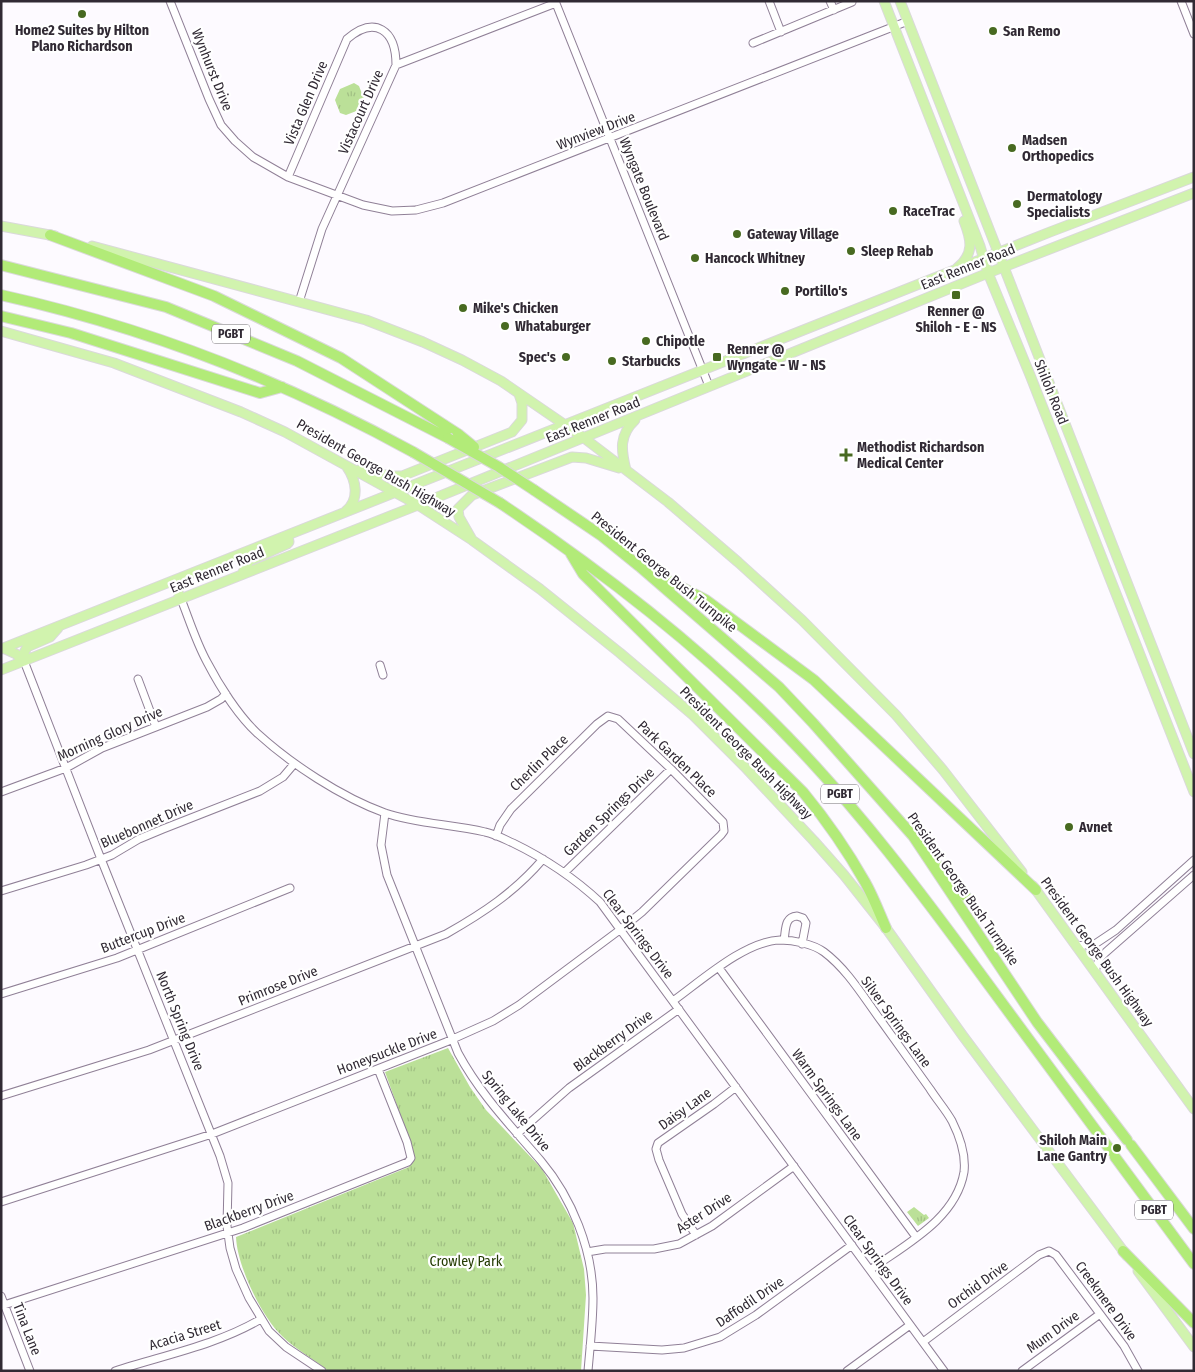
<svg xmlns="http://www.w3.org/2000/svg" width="1195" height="1372" font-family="'Fira Sans Condensed',sans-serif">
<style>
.grass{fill:url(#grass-tufts)}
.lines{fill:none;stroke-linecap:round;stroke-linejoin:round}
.minor-casing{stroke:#908097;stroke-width:9}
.major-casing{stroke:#dad9da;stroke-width:11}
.highway-casing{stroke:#dad9da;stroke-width:12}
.minor{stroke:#fff;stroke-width:7}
.major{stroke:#d1f3ae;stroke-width:9}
.highway{stroke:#b2eb78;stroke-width:10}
.highway-bridge-casing{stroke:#dad9da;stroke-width:12;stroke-linecap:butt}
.highway-bridge{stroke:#b2eb78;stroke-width:10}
.poi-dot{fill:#486a21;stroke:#fff;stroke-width:2}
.labels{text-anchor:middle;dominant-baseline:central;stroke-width:4.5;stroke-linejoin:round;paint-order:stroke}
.shield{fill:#fff;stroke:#6f6a71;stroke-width:1}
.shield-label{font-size:12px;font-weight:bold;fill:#312a34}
.poi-label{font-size:14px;font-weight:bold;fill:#312a34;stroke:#fff;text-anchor:start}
.street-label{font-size:14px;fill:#312a34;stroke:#fff}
.park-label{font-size:14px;fill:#243b02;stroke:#fff}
</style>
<defs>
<pattern id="grass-tufts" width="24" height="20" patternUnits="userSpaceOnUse" patternTransform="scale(1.25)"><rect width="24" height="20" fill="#bbe098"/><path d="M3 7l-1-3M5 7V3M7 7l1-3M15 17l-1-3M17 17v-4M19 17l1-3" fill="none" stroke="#a1c084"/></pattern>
</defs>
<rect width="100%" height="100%" fill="#fdfaff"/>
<path class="grass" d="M354,83L359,86L364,99L359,110L346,115L340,113L335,100L340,89Z
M448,1048L470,1087L486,1110L542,1169L573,1223L584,1269L586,1295L581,1371H328C313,1358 296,1350 282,1336C261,1316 237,1265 236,1237L409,1167L413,1150L385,1072Z
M914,1207L924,1215L926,1214L929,1218L918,1226L907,1212Z"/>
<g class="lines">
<defs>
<path id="minor" d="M170,1L209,99L221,125L235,141L253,157L288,177L363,205L392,211L416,210L443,203L908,21
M555,1L709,386
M769,1L781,32
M830,1L834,10
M1181,1L1194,34
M753,43L852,2
M288,177L347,39C375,15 396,30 396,65
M299,302L322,229L396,65L556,3
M181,599C189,619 196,642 207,662C219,685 238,715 257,733C291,764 341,797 385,813C417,824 452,824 485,832C495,834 504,839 513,843C546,859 573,877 600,902L944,1371
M24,661L101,859L220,1156L228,1183L227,1226L230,1248L236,1269L249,1298L269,1331L286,1347L322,1371
M380,665L383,675
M138,679L156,727
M1,792L66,768L102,748L207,707L221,699L226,694
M385,813L381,845L387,875L458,1053C480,1094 511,1126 541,1161C572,1198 593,1250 593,1298C593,1322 590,1347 588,1371
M565,872L671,769
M1,891L86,865L112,855L139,839L163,829L260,791L283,777L294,764
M784,940C786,930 784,917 797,916L803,918L806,923L802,944
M1076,946L1095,944L1116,930L1194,860
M719,968L916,1237
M1095,971L1099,959L1106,952L1194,875
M1,994L117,958L290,888
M673,1001C701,981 745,941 780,940C794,940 813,944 824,952C848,970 864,998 882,1022C898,1044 914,1067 930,1089C937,1100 946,1110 952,1121C959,1135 966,1155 964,1172C956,1219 906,1244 870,1270
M1,1096L149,1050L446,934C483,913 515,892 543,859
M517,1134L569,1088L679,1009
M1,1202L212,1134L446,1042L493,1021L519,1005L621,929L642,912L721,835L724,831L723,822L671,769L618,719L608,716L597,724L511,809L500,825L496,836
M696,1235L682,1214L659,1160L656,1149L658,1143L714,1104L736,1087
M587,1252L605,1249H654L679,1244L712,1226L794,1166
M1,1296L30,1371
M1,1306L243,1228L408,1162L411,1158L407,1142L378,1069
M923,1342L1039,1255L1049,1251L1056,1255L1124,1346L1138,1371
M590,1346L662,1350L684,1348L720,1337L756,1315L852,1245
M115,1371C164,1355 217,1345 261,1319
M847,1371L910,1325
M1022,1371L1100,1314"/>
<path id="major" d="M884,1L980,246L988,273L1030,375L1194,792
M900,1L1194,754
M1,226L55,236
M92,246L366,320L423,342L462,360L501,381L584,438L668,502L738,562L802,620L896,715L943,770L1022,872
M957,268C975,254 971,239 964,221
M1,331L114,363L241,412L285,432L418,505L472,540L540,589L620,653L693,715L744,766L814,841L844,875L886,928L963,1036L1127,1256
M359,470L391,476H402L512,432L522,420V403L519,394
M626,470C621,450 619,435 635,420
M346,511C360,499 356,480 347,467
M471,538L459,517L458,509L472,495L572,457L586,458L619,468
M242,574L249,561L287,544L289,542L288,536
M173,581L181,599
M3,648L16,654L24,661
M1,649L1050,232L1194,177
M24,661V653L27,647L50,637L58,628
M1,670L418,505L988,273L1194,193
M1033,886L1194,1109
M1138,1271L1194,1347"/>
<path id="highway" d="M50,235L214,296L341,358L458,434
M1,265L166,307L297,361L448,438
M1,295C145,327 284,381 413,452
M1,316L71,333L260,393L282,387
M534,490L602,536L639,566L779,687L813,723L913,836L1037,1022L1127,1140
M500,503C602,571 701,647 787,736C858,809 920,891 980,973C1024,1033 1068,1092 1111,1151
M571,554L583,574L803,792C826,820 847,850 865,882C873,896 879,912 886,928
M654,573L706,600L814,680L1036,890
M939,866L968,899
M1131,1145L1194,1229
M1115,1157L1194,1264
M1123,1251L1194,1323"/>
</defs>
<use href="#minor" class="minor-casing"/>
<use href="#major" class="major-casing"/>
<use href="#highway" class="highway-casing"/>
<use href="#minor" class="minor"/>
<use href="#major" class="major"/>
<use href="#highway" class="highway"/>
<defs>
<path id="highway-bridge" d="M458,434L474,447
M448,438L499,467L534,490
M413,452L500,503"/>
</defs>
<use href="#highway-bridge" class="highway-bridge-casing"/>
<use href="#highway-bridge" class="highway-bridge"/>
</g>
<g class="poi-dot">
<circle cx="82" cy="14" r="5"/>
<circle cx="993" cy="31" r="5"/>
<circle cx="1012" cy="148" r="5"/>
<circle cx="1017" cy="204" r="5"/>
<circle cx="893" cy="211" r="5"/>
<circle cx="737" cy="234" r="5"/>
<circle cx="851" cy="251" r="5"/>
<circle cx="695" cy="258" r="5"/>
<circle cx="785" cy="291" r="5"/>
<rect x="951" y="290" width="10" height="10" rx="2.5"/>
<circle cx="463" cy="308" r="5"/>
<circle cx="505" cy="326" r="5"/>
<circle cx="646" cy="341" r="5"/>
<circle cx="566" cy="357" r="5"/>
<rect x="712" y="352" width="10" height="10" rx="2.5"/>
<circle cx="612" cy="361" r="5"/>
<path d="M843.5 447.5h5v5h5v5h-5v5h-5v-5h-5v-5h5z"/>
<circle cx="1069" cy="827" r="5"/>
<circle cx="1117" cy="1148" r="5"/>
</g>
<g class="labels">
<g class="shield">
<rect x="212" y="324.5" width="38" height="19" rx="4"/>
<rect x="821" y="784.5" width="38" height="19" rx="4"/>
<rect x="1135" y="1200.5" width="38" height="19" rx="4"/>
</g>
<g class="shield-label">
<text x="231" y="334">PGBT</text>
<text x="840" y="794">PGBT</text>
<text x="1154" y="1210">PGBT</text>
</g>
<g class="poi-label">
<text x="82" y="30" text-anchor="middle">Home2 Suites by Hilton<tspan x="82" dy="16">Plano Richardson</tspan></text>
<text x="1003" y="31">San Remo</text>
<text x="1022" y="140">Madsen<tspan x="1022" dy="16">Orthopedics</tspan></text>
<text x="1027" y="196">Dermatology<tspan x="1027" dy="16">Specialists</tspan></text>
<text x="903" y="211">RaceTrac</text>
<text x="747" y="234">Gateway Village</text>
<text x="861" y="251">Sleep Rehab</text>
<text x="705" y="258">Hancock Whitney</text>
<text x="795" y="291">Portillo's</text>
<text x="473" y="308">Mike's Chicken</text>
<text x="956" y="311" text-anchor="middle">Renner @<tspan x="956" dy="16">Shiloh - E - NS</tspan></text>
<text x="515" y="326">Whataburger</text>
<text x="656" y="341">Chipotle</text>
<text x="727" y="349">Renner @<tspan x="727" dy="16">Wyngate - W - NS</tspan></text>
<text x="556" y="357" text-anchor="end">Spec's</text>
<text x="622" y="361">Starbucks</text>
<text x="857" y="447">Methodist Richardson<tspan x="857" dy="16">Medical Center</tspan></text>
<text x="1079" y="827">Avnet</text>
<text x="1107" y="1140" text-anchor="end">Shiloh Main<tspan x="1107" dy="16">Lane Gantry</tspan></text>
</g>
<g class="street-label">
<text transform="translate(212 70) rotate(68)">Wynhurst Drive</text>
<text transform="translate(306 103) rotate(-67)">Vista Glen Drive</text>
<text transform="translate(361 112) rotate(-66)">Vistacourt Drive</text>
<text transform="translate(596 131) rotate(-21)">Wynview Drive</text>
<text transform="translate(644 189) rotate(68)">Wyngate Boulevard</text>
<text transform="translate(968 267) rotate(-22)">East Renner Road</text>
<text transform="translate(1051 392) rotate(68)">Shiloh Road</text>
<text transform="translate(593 420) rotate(-22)">East Renner Road</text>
<text transform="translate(376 468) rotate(30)">President George Bush Highway</text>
<text transform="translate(217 570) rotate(-22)">East Renner Road</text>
<text transform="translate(664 572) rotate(39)">President George Bush Turnpike</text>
<text transform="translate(110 734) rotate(-24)">Morning Glory Drive</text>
<text transform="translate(746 753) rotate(45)">President George Bush Highway</text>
<text transform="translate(677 759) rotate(44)">Park Garden Place</text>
<text transform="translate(539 763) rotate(-44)">Cherlin Place</text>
<text transform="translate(609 812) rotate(-44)">Garden Springs Drive</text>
<text transform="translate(147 824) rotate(-24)">Bluebonnet Drive</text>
<text transform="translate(963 889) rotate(55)">President George Bush Turnpike</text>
<text transform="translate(143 933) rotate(-21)">Buttercup Drive</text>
<text transform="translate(638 934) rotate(53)">Clear Springs Drive</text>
<text transform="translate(1097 952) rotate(54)">President George Bush Highway</text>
<text transform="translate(278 986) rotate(-22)">Primrose Drive</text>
<text transform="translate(180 1021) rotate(68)">North Spring Drive</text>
<text transform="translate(896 1022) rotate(54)">Silver Springs Lane</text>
<text transform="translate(613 1041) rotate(-36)">Blackberry Drive</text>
<text transform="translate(387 1052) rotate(-21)">Honeysuckle Drive</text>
<text transform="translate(827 1095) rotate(54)">Warm Springs Lane</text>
<text transform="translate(685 1109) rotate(-36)">Daisy Lane</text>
<text transform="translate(516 1111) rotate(51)">Spring Lake Drive</text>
<text transform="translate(249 1211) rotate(-20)">Blackberry Drive</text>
<text transform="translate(704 1213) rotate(-33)">Aster Drive</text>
<text transform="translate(878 1260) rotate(54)">Clear Springs Drive</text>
<text transform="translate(978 1285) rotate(-36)">Orchid Drive</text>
<text transform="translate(1106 1301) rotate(54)">Creekmere Drive</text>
<text transform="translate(750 1302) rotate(-34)">Daffodil Drive</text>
<text transform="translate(27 1329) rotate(69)">Tina Lane</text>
<text transform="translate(1053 1332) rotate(-36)">Mum Drive</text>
<text transform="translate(185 1335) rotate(-17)">Acacia Street</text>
</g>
<g class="park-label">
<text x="466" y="1261">Crowley Park</text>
</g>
</g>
<rect width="1195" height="1372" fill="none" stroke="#312a34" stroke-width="5"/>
</svg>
